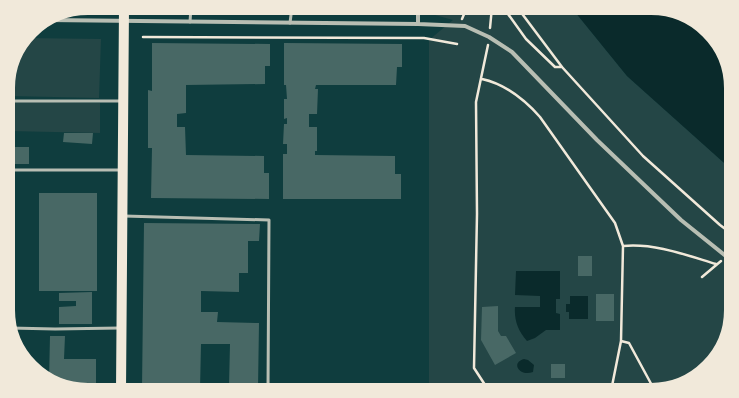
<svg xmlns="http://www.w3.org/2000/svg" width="739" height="398" font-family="'Source Sans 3',sans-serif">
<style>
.green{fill:#244646}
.water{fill:#0a2a2b}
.building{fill:#486865}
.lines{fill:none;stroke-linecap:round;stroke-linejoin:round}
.path{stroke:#f1e9da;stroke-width:2.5}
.service{stroke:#b8beb3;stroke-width:3}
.minor{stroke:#b8beb3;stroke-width:4}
.primary{stroke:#f1e9da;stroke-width:10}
.rim{fill:none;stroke:#f1e9da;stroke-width:2}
</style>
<rect width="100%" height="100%" fill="#0f3d3e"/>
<path class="green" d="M429,7H571L627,76L732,170V315L721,350L692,380L656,391H418V388H429V40L453,20L435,15L428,10Z
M26,38L101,39L99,98L8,96V78L15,52Z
M8,101L100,103V133L8,131Z"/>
<path class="water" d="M571,7H651L691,18L718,43L732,82V170L627,76Z
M516,271H560V299H556V313L560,314V330H546L535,338L527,341C518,331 514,320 515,307H540V296L515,295Z
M570,296H588V319H569V312H566V304H570Z
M524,359L528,360L534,365L533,372C520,377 510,363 524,359Z"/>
<path class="building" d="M152,43L270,44V66H265V84L186,85V113L177,114V127H185L186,155L264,156V173H269V199L151,198L152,148H148V90L152,91Z
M284,43L402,44V67H397L396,85H316L315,89H318L317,114H309V127H317V151H315V155L395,156V174H401V199H283V154H287V144H283L284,124H287V118L284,119V99H287L286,85H284Z
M64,133H93L92,144L63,142Z
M8,147H29V164H8Z
M8,189L14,190V203H8Z
M39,193H97V291H39Z
M144,223L260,224L259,241H248V273H239V292L201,291V312H218L217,322L259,323L258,388L229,387L230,344H201L200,389L142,388Z
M578,256H592V276H578Z
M92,292V324H59V307L76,306V301H59V293Z
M596,294H614V321H596Z
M498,306V331L501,336H506L516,353L495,365L481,340L482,307Z
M50,336H65L64,359H96V387H74L49,381Z
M551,364H565V378H551Z"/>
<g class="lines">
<path class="path" d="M503,7L526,39L555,67H562
M517,7L562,67L643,156L720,225L732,234
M462,19L467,7
M490,28L492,7
M143,37L424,38L457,44
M488,45L476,102L477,214L474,368L489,391
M482,79C505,84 524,99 540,117L615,223L623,246L621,341L611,391
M623,246C655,243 686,255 716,264
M702,277L721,261
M621,341L629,343L655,391"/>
<path class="service" d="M190,22L191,7
M290,23L292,7
M8,101H121
M8,170H122
M124,216L269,220L268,391
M10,328L55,329L120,328"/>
<path class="minor" d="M47,20L418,24L465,26L489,37L512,52L597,140L681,220L732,261
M418,24V7"/>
<path class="primary" d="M121,391L124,7"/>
</g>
<path d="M0 0H739V398H0ZM88 14H651A74 74 0 0 1 725 88V310A74 74 0 0 1 651 384H88A74 74 0 0 1 14 310V88A74 74 0 0 1 88 14Z" fill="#f1e9da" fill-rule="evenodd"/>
<path class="rim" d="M88 14H651A74 74 0 0 1 725 88V310A74 74 0 0 1 651 384H88A74 74 0 0 1 14 310V88A74 74 0 0 1 88 14Z"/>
</svg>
